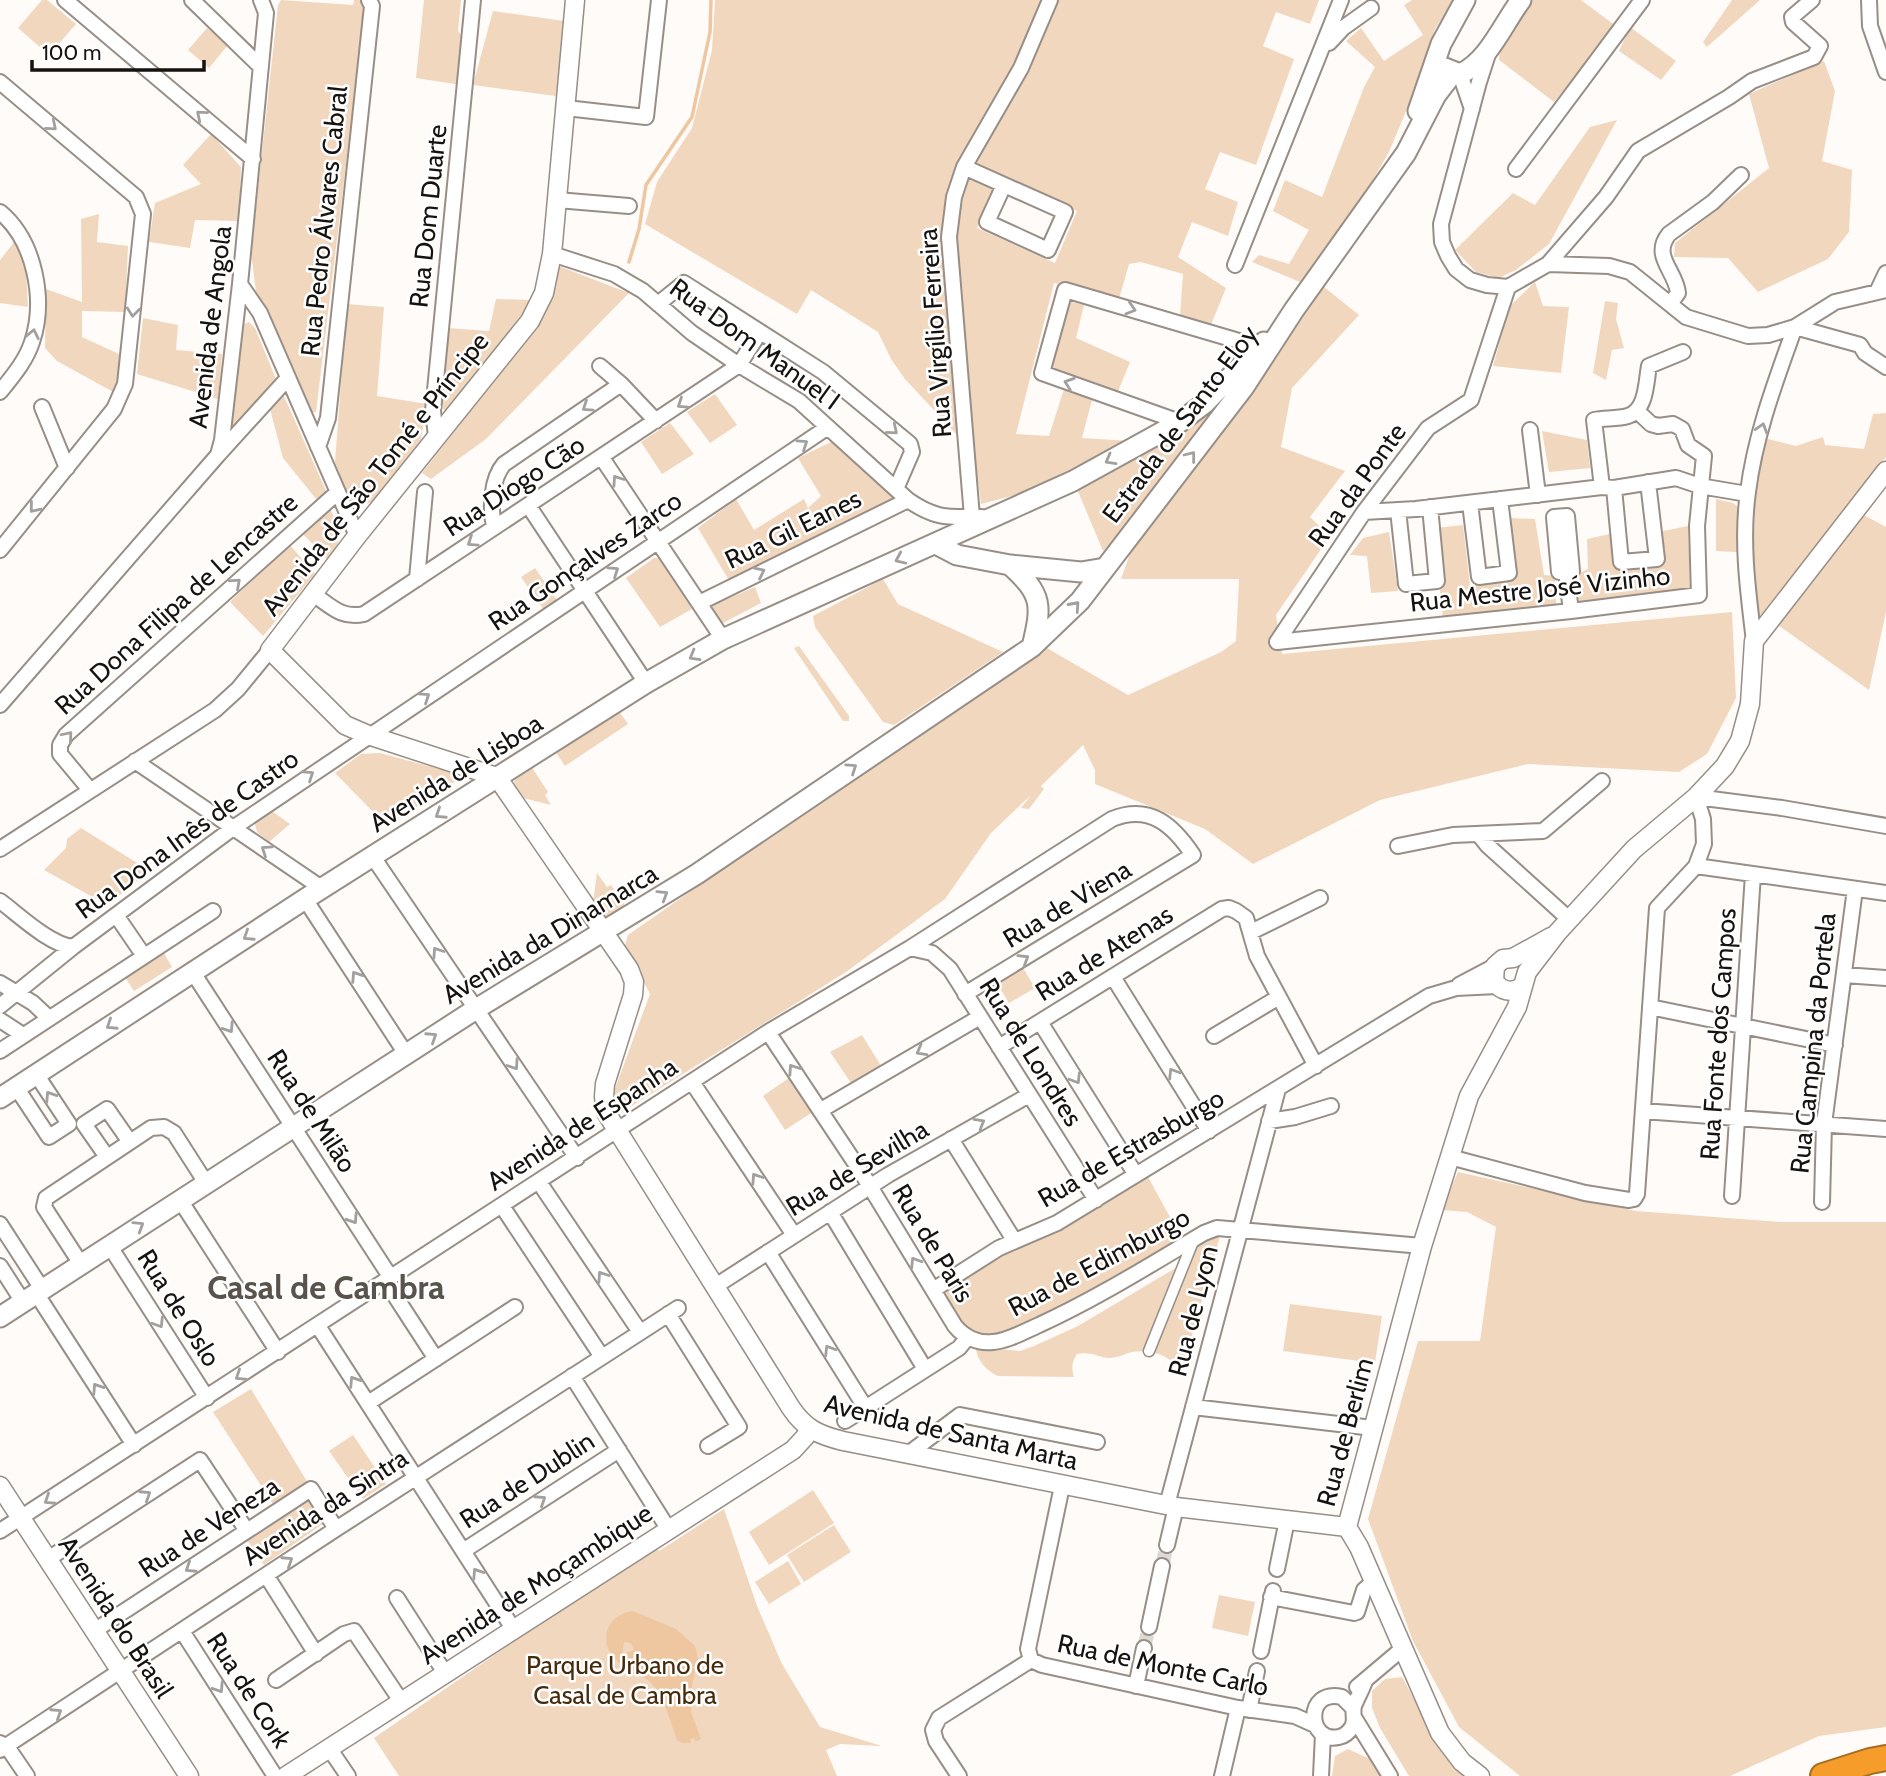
<svg xmlns="http://www.w3.org/2000/svg" width="1886" height="1776" font-family="Cabin,sans-serif">
<style>
.green{fill:#f1d7be;fill-rule:evenodd}
.water{fill:#eec69f}
.lines{fill:none;stroke-linecap:round;stroke-linejoin:round}
.stream{stroke:#eec69f;stroke-width:3.5}
.minor-tunnel{stroke:#dcd8d5;stroke-width:14;stroke-dasharray:14 7;stroke-linecap:butt}
.pedestrian-casing{stroke:#978f87;stroke-width:13}
.minor-casing{stroke:#978f87;stroke-width:18}
.tertiary-casing{stroke:#978f87;stroke-width:21}
.secondary-casing{stroke:#978f87;stroke-width:23}
.motorway-casing{stroke:#a76c21;stroke-width:28}
.pedestrian{stroke:#fff;stroke-width:10}
.minor{stroke:#fff;stroke-width:14}
.tertiary{stroke:#fff;stroke-width:18}
.secondary{stroke:#fff;stroke-width:19}
.motorway{stroke:#f69c2b;stroke-width:24}
.oneway{stroke:#a1a09f}
.labels{text-anchor:middle;dominant-baseline:central;stroke-width:5;stroke-linejoin:round;paint-order:stroke}
.street-label{font-size:26px;fill:#15120f;stroke:#fff}
.park-label{font-size:26px;fill:#462b0c;stroke:#fff}
.district-label{font-size:33px;font-weight:bold;fill:#5a534c;stroke:#fff}
</style>
<rect width="100%" height="100%" fill="#fffbf8"/>
<path class="green" d="M42,0H47L76,24L49,55L18,28Z
M281,0L353,5L354,0H362L365,8L316,412L310,413L256,291L251,253L278,5Z
M424,0H461L458,31L465,40L461,85L416,78Z
M715,0H1319L1310,24L1276,12L1263,46L1294,59L1256,165L1220,152L1205,189L1238,202L1228,236L1192,222L1178,257L1226,288L1210,327L1180,316L1183,274L1141,262L1129,264L1119,299L1054,283L1016,434L1049,436L1064,389L1092,400L1082,438L1131,441L1019,494L981,504L972,435L958,436L905,379L891,359L878,332L811,290L797,314L645,224L657,182L692,128L712,50ZM1000,177L1077,211L1055,263L977,228Z
M1412,0H1454L1435,29L1414,92L1389,152L1359,204L1300,282L1252,262L1259,255L1289,264L1309,230L1273,211L1285,180L1322,197L1364,87L1375,67L1346,41L1361,28L1384,61L1423,35L1404,5Z
M1533,0H1581L1616,26L1554,102L1499,60L1500,50Z
M1732,0H1760L1707,47L1703,42Z
M493,11L564,21L556,96L473,85Z
M1630,27L1676,61L1661,80L1619,51Z
M207,28L228,45L209,68L188,50Z
M1824,61L1835,91L1822,161L1852,170L1849,232L1828,259L1758,292L1728,258L1674,257L1675,243L1769,168L1749,94Z
M1617,120L1549,244L1516,270L1499,278L1476,272L1455,250L1513,193L1535,205L1590,127Z
M211,134L241,167L239,221L195,220L190,248L149,242L155,203L201,184L183,165Z
M99,214L97,242L128,246L125,312L82,311V337L121,355L115,393L57,361L45,348L46,289L82,302L81,219Z
M15,241L26,267L28,307L0,303V260Z
M556,265L629,293L486,439L431,479L422,473L538,324Z
M1535,282L1543,306L1569,307L1561,373L1493,366L1510,306Z
M1324,287L1359,315L1292,388L1281,447L1345,471L1310,517L1330,536L1276,615L1282,654L1732,612L1736,698L1707,754L1679,772L1528,764L1380,800L1253,864L1205,829L1095,784V770L1083,745L1041,786L1044,789L1029,809L1021,808L1031,795L991,833L945,899L846,972L619,1114L613,1094L650,994L625,945L628,935L940,717L1045,647L1128,695L1221,652L1236,641L1239,579H1121L1132,548L1282,348Z
M496,299L533,300L446,411L440,407L447,328L489,331Z
M1605,301L1618,303L1616,319L1624,348L1612,350L1606,380L1593,373Z
M1071,302L1084,305L1076,338L1130,362L1117,394L1051,369Z
M347,304L384,307L377,396L427,404L421,439L373,502L357,506L349,499L335,462Z
M143,318L178,325L176,350L222,354L218,399L137,374Z
M249,322L255,328L278,384L231,432L242,325Z
M283,394L327,493L317,500L283,458L270,409Z
M715,394L737,425L710,443L687,412Z
M1886,413V457L1764,617L1757,614L1753,580L1755,474L1764,438L1796,446L1823,437L1825,445L1864,449L1873,414Z
M1202,414L1211,417L1112,543L1103,551L1077,489Z
M670,423L694,454L662,474L641,442Z
M1542,431L1587,440L1590,468L1549,472Z
M833,441L894,499L730,582L698,528L736,499L754,530L804,499L808,508L821,496L798,458Z
M1716,499L1733,503L1738,507L1737,552L1716,551Z
M329,507C342,531 344,538 328,560L301,532Z
M1860,513L1886,527V612L1869,690L1778,625Z
M1511,518L1535,519L1544,575L1555,576L1556,604L1443,619L1440,590L1443,588L1436,528L1463,525L1470,586L1515,580Z
M1688,526L1690,589L1579,603L1577,574L1588,569L1587,539L1614,533L1617,567L1663,562V531Z
M1389,532L1398,591L1371,593L1367,556L1350,555L1363,538Z
M289,544L315,574L263,636L230,602Z
M654,558H660L692,609L660,627L626,578Z
M535,568L557,600L544,610L521,577Z
M883,579L898,604L1003,652L894,725L883,722L815,627L813,616Z
M755,587L761,603L721,624L711,606Z
M799,646L849,716V721H843L794,648Z
M618,710L628,724L565,766L555,751Z
M380,753L454,773L456,781L387,826L335,773L361,754Z
M531,766L548,792L545,795L551,805L523,798L514,784L515,778Z
M269,809L290,824L269,842L257,832L255,824Z
M81,828L150,871L107,905L44,870L66,848L67,839Z
M597,873L607,887L611,885L626,907L609,917L603,916L593,903Z
M162,950L172,967L134,991L123,974Z
M1022,966L1035,988L1009,1003L996,982Z
M862,1035L881,1066L851,1083L830,1052Z
M789,1078L813,1112L785,1130L763,1096Z
M1458,1172L1636,1211L1780,1222H1886V1727L1819,1736L1730,1776H1520L1459,1727L1413,1641L1368,1519L1418,1341H1480L1496,1227L1467,1212L1441,1210Z
M1148,1177L1182,1239C1131,1269 1081,1301 1026,1324C1015,1329 998,1337 985,1336C962,1334 951,1310 945,1291L970,1272Z
M1216,1236H1220L1182,1371C1169,1356 1153,1349 1132,1352C1125,1354 1117,1358 1110,1358C1098,1358 1094,1351 1077,1354C1072,1362 1071,1367 1074,1377L998,1376C987,1371 976,1360 976,1347L1020,1351L1034,1346L1078,1326L1184,1263L1188,1252Z
M1290,1304L1382,1316L1375,1363L1283,1351Z
M251,1389L308,1483L273,1504L213,1412Z
M353,1435L386,1484L363,1499L329,1451Z
M813,1490L834,1523L769,1565L749,1532Z
M307,1498L324,1523L264,1565L247,1540Z
M724,1509L757,1606L782,1664L820,1727L882,1746L840,1744L826,1750L837,1776H399L374,1738L654,1545L659,1551Z
M834,1525L851,1552L804,1582L787,1555Z
M788,1561L801,1584L769,1604L755,1582Z
M1219,1595L1255,1602L1248,1636L1212,1628Z
M1402,1677L1437,1742L1455,1768L1470,1776H1409L1380,1728L1372,1708V1691L1385,1679Z
M1348,1749L1370,1759L1381,1776H1332L1335,1756Z"/>
<path class="water" d="M633,1611L676,1629L695,1646L698,1659L692,1685L691,1712L701,1739L696,1741L694,1738L690,1739L691,1743H682L677,1740L661,1694L648,1680L624,1668L627,1652L634,1650L631,1643L624,1642L621,1664C597,1647 603,1615 633,1611Z"/>
<g class="lines">
<path class="stream" d="M629,262L639,229L646,185L692,117L710,32L711,0"/>
<path class="minor-tunnel" d="M1162,1566L1167,1545
M1144,1648L1149,1627"/>
<defs>
<path id="pedestrian" d="M1149,1351L1194,1239"/>
<path id="minor" d="M65,0L253,159
M192,0L261,67
M1869,0L1870,26L1886,72
M1329,43L1343,28L1371,8
M1488,54L1479,82L1441,224L1442,242L1448,256L1456,269L1470,280L1487,285L1508,287L1548,264L1609,266L1630,272L1686,317L1748,336L1768,335L1795,327L1835,302L1886,290
M1460,74L1472,109
M0,82L136,197L143,214L125,384L114,409L0,550
M566,108L646,117L659,0
M964,167L1065,212L1048,250L987,222L1004,185
M1516,169L1642,0
M557,200L629,206
M0,212C35,241 46,300 32,342C26,361 12,377 0,392
M552,254L614,274L643,291L692,333L739,365L799,401L908,500C937,520 949,517 982,517
M1548,264L1606,197L1638,151L1729,97L1752,81L1814,57L1820,46L1793,22L1792,17L1812,0
M1235,265L1341,0
M240,284L260,313L357,536
M1877,292L1886,273
M658,304L684,283L823,372L910,444L912,452L896,489
M1670,304L1678,293C1676,271 1651,256 1669,234L1713,202L1741,175
M1795,327L1860,345L1865,353L1886,367
M600,366L621,384
M42,407L67,468
M1180,422L1042,373L1065,290L1259,347
M1530,430L1538,495
M436,436L433,411L473,0
M318,447L328,418L372,6L369,0
M218,455L288,378
M602,458L723,639
M1602,487L1594,420C1605,418 1617,419 1628,416C1647,410 1646,381 1649,366L1683,352
M1614,488L1621,562L1657,559L1648,482
M1470,503L1479,577L1509,573L1500,499
M528,505L646,683
M1398,510L1406,584L1437,581L1430,507
M1364,512L1416,509L1602,487L1614,488L1676,478L1700,486L1747,494
M1567,516L1572,571L1559,572L1554,517Z
M972,517L949,237L954,197L964,167L1021,68L1050,0
M494,527C490,508 491,479 504,464L621,384L656,421
M1566,571L1571,611
M417,579L425,492
M313,594C331,606 341,619 364,614L739,365L760,332
M699,603L908,500
M1754,641C1748,592 1741,541 1748,492C1755,435 1776,380 1795,327
M1277,642L1571,611L1699,595L1697,526L1704,456L1688,445L1682,429L1673,424L1658,426L1651,424L1637,411
M1277,642L1364,512L1428,428L1471,400L1508,287
M0,705L218,455L222,440L240,284L266,13L261,0
M135,761L323,889
M90,790L60,754V745L66,735L338,492
M1479,835L1487,845L1570,920
M1398,846L1453,835L1543,831L1602,781
M0,849L215,710L238,689L270,650
M373,857L577,1158
M1696,866L1886,893
M305,899L406,1054
M0,901C19,915 50,945 73,947L233,828L828,427
M116,915L144,956
M1251,932L1320,898
M910,948L932,953L950,969L1096,1200
M192,971L391,1278
M1844,975L1886,978
M1113,977L1209,1131
M0,983L33,1003L49,1018
M1459,985L1495,966
M0,1006L73,947
M1650,1007L1835,1045
M0,1020L23,1035
M1040,1022L1136,1175
M768,1032L863,1175L955,1326C964,1337 978,1344 993,1342C1008,1341 1025,1331 1039,1325C1096,1299 1150,1265 1204,1233L1217,1228L1422,1246
M1214,1036L1279,997
M999,1047L1222,909L1229,908L1236,911L1246,918L1257,956L1316,1066
M0,1051L213,911
M692,1082L794,1235
M16,1087L49,1137L69,1124L36,1074
M821,1110L980,1017
M1643,1111L1886,1129
M1269,1121L1295,1117L1331,1106
M951,1139L1014,1240
M107,1157L84,1124L107,1109L130,1142
M1450,1157L1585,1193L1629,1200L1634,1199L1637,1194L1657,908L1696,866L1704,844L1703,819L1696,797L1782,808L1886,826
M539,1182L640,1332
M1732,1196L1753,874
M180,1200L278,1352
M1822,1202L1824,1124L1855,889
M502,1206L602,1357
M830,1212L925,1369
M0,1224L42,1289
M109,1245L207,1398
M768,1252L865,1407
M81,1264L44,1207L46,1198L151,1128L164,1127L174,1133L206,1183
M0,1266L23,1302
M386,1282L436,1359
M714,1287L888,1175L1029,1095
M933,1290L999,1248L1057,1223L1429,996L1456,988L1497,986
M36,1293L134,1445
M668,1314L739,1427L708,1446
M318,1326L514,1630
M572,1376L669,1530
M368,1403L515,1307
M1193,1407L1373,1428
M845,1421L959,1348L968,1337
M908,1454L960,1415L1097,1442
M1062,1486L1028,1649L1031,1660L1042,1665L1238,1708L1295,1716L1315,1725
M1167,1505L1278,1089
M0,1531L768,1032L910,948L1112,819C1150,804 1173,825 1193,855L965,994
M1167,1545L1176,1507
M463,1551L619,1450
M48,1559L200,1460L247,1531
M1277,1569L1287,1520
M266,1575L316,1654
M1271,1597L1354,1613L1357,1612L1364,1590L1373,1582
M397,1598L445,1673
M1149,1627L1162,1566
M94,1631L311,1489L336,1529
M182,1631L275,1776
M1261,1651L1273,1591
M276,1680L344,1634L354,1631L401,1701
M1136,1686L1144,1648
M1357,1687L1402,1649
M1353,1708L1342,1697C1304,1688 1307,1744 1339,1737C1344,1736 1349,1732 1352,1727C1356,1720 1352,1713 1354,1706C1357,1698 1362,1690 1365,1681
M1249,1710L1257,1671
M1355,1719L1390,1776
M0,1743L10,1751L27,1776
M329,1748L348,1776
M0,1750L336,1529L678,1308
M959,1776L936,1741L933,1730L939,1718L1031,1660
M1222,1776L1238,1708
M1321,1776L1323,1734"/>
<path id="tertiary" d="M575,0L552,254L544,293L530,321L357,536L270,650L345,725L368,735L497,777L629,969L634,982L633,995L605,1084L604,1097L607,1114L791,1408C805,1429 819,1435 843,1441L1176,1507L1347,1527
M1521,987C1511,994 1501,991 1494,981L1495,966L1503,959L1513,958L1551,937
M0,1486L189,1776
M286,1776L793,1450L805,1437L809,1429
M1480,1776L1462,1762L1440,1733L1359,1547L1347,1527L1422,1246L1469,1096L1517,1007L1527,972L1557,933L1634,849L1696,797L1725,766L1740,741L1750,704L1754,641L1886,471"/>
<path id="secondary" d="M1445,68L1460,74C1488,62 1503,24 1521,0
M1418,111L1441,44L1465,0
M936,544L957,555L1010,565L1081,572L1105,568
M1010,565C1043,595 1042,605 1032,647
M0,1098L305,899L646,683L723,639L1073,481L1180,422L1205,403L1264,342
M0,1317L476,1009L697,874L1032,647L1080,601L1244,387L1294,310L1406,153L1436,95L1453,73"/>
<path id="motorway" d="M1823,1776L1870,1761L1886,1758"/>
</defs>
<use href="#pedestrian" class="pedestrian-casing"/>
<use href="#minor" class="minor-casing"/>
<use href="#tertiary" class="tertiary-casing"/>
<use href="#secondary" class="secondary-casing"/>
<use href="#motorway" class="motorway-casing"/>
<use href="#pedestrian" class="pedestrian"/>
<use href="#minor" class="minor"/>
<use href="#tertiary" class="tertiary"/>
<use href="#secondary" class="secondary"/>
<use href="#motorway" class="motorway"/>
</g>
<defs><path id="oneway-chevron" d="M-2-3.5L2.5 0L-2 3.5" fill="none" stroke-width="1.6" stroke-linecap="round" stroke-linejoin="round" transform="scale(1.75)"/></defs>
<g class="oneway">
<use href="#oneway-chevron" transform="translate(201 115) rotate(-140)"/>
<use href="#oneway-chevron" transform="translate(52 126) rotate(40)"/>
<use href="#oneway-chevron" transform="translate(1131 309) rotate(17)"/>
<use href="#oneway-chevron" transform="translate(133 312) rotate(96)"/>
<use href="#oneway-chevron" transform="translate(33 334) rotate(-78)"/>
<use href="#oneway-chevron" transform="translate(1069 383) rotate(-161)"/>
<use href="#oneway-chevron" transform="translate(682 404) rotate(146)"/>
<use href="#oneway-chevron" transform="translate(587 407) rotate(146)"/>
<use href="#oneway-chevron" transform="translate(1762 428) rotate(-73)"/>
<use href="#oneway-chevron" transform="translate(893 430) rotate(40)"/>
<use href="#oneway-chevron" transform="translate(803 444) rotate(-34)"/>
<use href="#oneway-chevron" transform="translate(1191 456) rotate(-52)"/>
<use href="#oneway-chevron" transform="translate(1110 460) rotate(151)"/>
<use href="#oneway-chevron" transform="translate(617 480) rotate(-124)"/>
<use href="#oneway-chevron" transform="translate(34 508) rotate(129)"/>
<use href="#oneway-chevron" transform="translate(472 542) rotate(146)"/>
<use href="#oneway-chevron" transform="translate(900 559) rotate(156)"/>
<use href="#oneway-chevron" transform="translate(614 571) rotate(-34)"/>
<use href="#oneway-chevron" transform="translate(760 572) rotate(-26)"/>
<use href="#oneway-chevron" transform="translate(236 583) rotate(-42)"/>
<use href="#oneway-chevron" transform="translate(1075 606) rotate(-48)"/>
<use href="#oneway-chevron" transform="translate(694 656) rotate(150)"/>
<use href="#oneway-chevron" transform="translate(425 697) rotate(-34)"/>
<use href="#oneway-chevron" transform="translate(68 736) rotate(-50)"/>
<use href="#oneway-chevron" transform="translate(852 768) rotate(-34)"/>
<use href="#oneway-chevron" transform="translate(309 775) rotate(-34)"/>
<use href="#oneway-chevron" transform="translate(440 814) rotate(147)"/>
<use href="#oneway-chevron" transform="translate(266 850) rotate(-146)"/>
<use href="#oneway-chevron" transform="translate(663 895) rotate(-32)"/>
<use href="#oneway-chevron" transform="translate(248 936) rotate(147)"/>
<use href="#oneway-chevron" transform="translate(437 952) rotate(-124)"/>
<use href="#oneway-chevron" transform="translate(1024 959) rotate(-31)"/>
<use href="#oneway-chevron" transform="translate(356 976) rotate(-123)"/>
<use href="#oneway-chevron" transform="translate(111 1025) rotate(147)"/>
<use href="#oneway-chevron" transform="translate(229 1028) rotate(57)"/>
<use href="#oneway-chevron" transform="translate(432 1037) rotate(-33)"/>
<use href="#oneway-chevron" transform="translate(921 1051) rotate(151)"/>
<use href="#oneway-chevron" transform="translate(514 1065) rotate(56)"/>
<use href="#oneway-chevron" transform="translate(793 1069) rotate(-124)"/>
<use href="#oneway-chevron" transform="translate(1173 1073) rotate(-122)"/>
<use href="#oneway-chevron" transform="translate(1076 1079) rotate(58)"/>
<use href="#oneway-chevron" transform="translate(50 1096) rotate(-123)"/>
<use href="#oneway-chevron" transform="translate(980 1123) rotate(-30)"/>
<use href="#oneway-chevron" transform="translate(756 1178) rotate(-124)"/>
<use href="#oneway-chevron" transform="translate(353 1219) rotate(57)"/>
<use href="#oneway-chevron" transform="translate(139 1226) rotate(-32)"/>
<use href="#oneway-chevron" transform="translate(915 1262) rotate(-122)"/>
<use href="#oneway-chevron" transform="translate(602 1276) rotate(-124)"/>
<use href="#oneway-chevron" transform="translate(159 1323) rotate(58)"/>
<use href="#oneway-chevron" transform="translate(829 1350) rotate(-122)"/>
<use href="#oneway-chevron" transform="translate(240 1376) rotate(147)"/>
<use href="#oneway-chevron" transform="translate(354 1381) rotate(-123)"/>
<use href="#oneway-chevron" transform="translate(97 1388) rotate(-123)"/>
<use href="#oneway-chevron" transform="translate(146 1495) rotate(-33)"/>
<use href="#oneway-chevron" transform="translate(49 1500) rotate(147)"/>
<use href="#oneway-chevron" transform="translate(541 1500) rotate(-33)"/>
<use href="#oneway-chevron" transform="translate(288 1561) rotate(-33)"/>
<use href="#oneway-chevron" transform="translate(190 1568) rotate(147)"/>
<use href="#oneway-chevron" transform="translate(477 1573) rotate(-123)"/>
<use href="#oneway-chevron" transform="translate(219 1688) rotate(57)"/>
<use href="#oneway-chevron" transform="translate(57 1713) rotate(-33)"/>
</g>
<g class="labels">
<g class="street-label">
<text transform="translate(428 216) rotate(-84)">Rua Dom Duarte</text>
<text transform="translate(324 221) rotate(-84)">Rua Pedro Álvares Cabral</text>
<text transform="translate(210 327) rotate(-83)">Avenida de Angola</text>
<text transform="translate(935 333) rotate(-94)">Rua Virgílio Ferreira</text>
<text transform="translate(755 344) rotate(36)">Rua Dom Manuel I</text>
<text transform="translate(1180 424) rotate(-53)">Estrada de Santo Eloy</text>
<text transform="translate(375 474) rotate(-52)">Avenida de São Tomé e Príncipe</text>
<text transform="translate(1357 485) rotate(-54)">Rua da Ponte</text>
<text transform="translate(514 486) rotate(-33)">Rua Diogo Cão</text>
<text transform="translate(793 529) rotate(-26)">Rua Gil Eanes</text>
<text transform="translate(585 561) rotate(-34)">Rua Gonçalves Zarco</text>
<text transform="translate(1540 589) rotate(-6)">Rua Mestre José Vizinho</text>
<text transform="translate(176 604) rotate(-42)">Rua Dona Filipa de Lencastre</text>
<text transform="translate(456 773) rotate(-32)">Avenida de Lisboa</text>
<text transform="translate(187 834) rotate(-36)">Rua Dona Inês de Castro</text>
<text transform="translate(1067 904) rotate(-31)">Rua de Viena</text>
<text transform="translate(550 934) rotate(-31)">Avenida da Dinamarca</text>
<text transform="translate(1104 953) rotate(-32)">Rua de Atenas</text>
<text transform="translate(1718 1034) rotate(-86)">Rua Fonte dos Campos</text>
<text transform="translate(1813 1043) rotate(-84)">Rua Campina da Portela</text>
<text transform="translate(1031 1052) rotate(58)">Rua de Londres</text>
<text transform="translate(312 1111) rotate(57)">Rua de Milão</text>
<text transform="translate(582 1124) rotate(-33)">Avenida de Espanha</text>
<text transform="translate(1131 1148) rotate(-30)">Rua de Estrasburgo</text>
<text transform="translate(857 1168) rotate(-31)">Rua de Sevilha</text>
<text transform="translate(933 1243) rotate(59)">Rua de Paris</text>
<text transform="translate(1099 1262) rotate(-28)">Rua de Edimburgo</text>
<text transform="translate(179 1308) rotate(58)">Rua de Oslo</text>
<text transform="translate(1193 1311) rotate(-76)">Rua de Lyon</text>
<text transform="translate(951 1432) rotate(13)">Avenida de Santa Marta</text>
<text transform="translate(1345 1432) rotate(-75)">Rua de Berlim</text>
<text transform="translate(527 1480) rotate(-33)">Rua de Dublin</text>
<text transform="translate(325 1507) rotate(-33)">Avenida da Sintra</text>
<text transform="translate(209 1527) rotate(-33)">Rua de Veneza</text>
<text transform="translate(536 1584) rotate(-33)">Avenida de Moçambique</text>
<text transform="translate(116 1617) rotate(57)">Avenida do Brasil</text>
<text transform="translate(1163 1665) rotate(12)">Rua de Monte Carlo</text>
<text transform="translate(249 1690) rotate(57)">Rua de Cork</text>
</g>
<g class="park-label">
<text x="625" y="1665">Parque Urbano de<tspan x="625" dy="30">Casal de Cambra</tspan></text>
</g>
<g class="district-label">
<text x="326" y="1287">Casal de Cambra</text>
</g>
</g>
<path d="M32 60v10h172v-10" fill="none" stroke="#15120f" stroke-width="3.5"/>
<text x="42" y="60" font-size="21" fill="#15120f" stroke="#ffffff" stroke-width="5" paint-order="stroke">100 m</text>
</svg>
